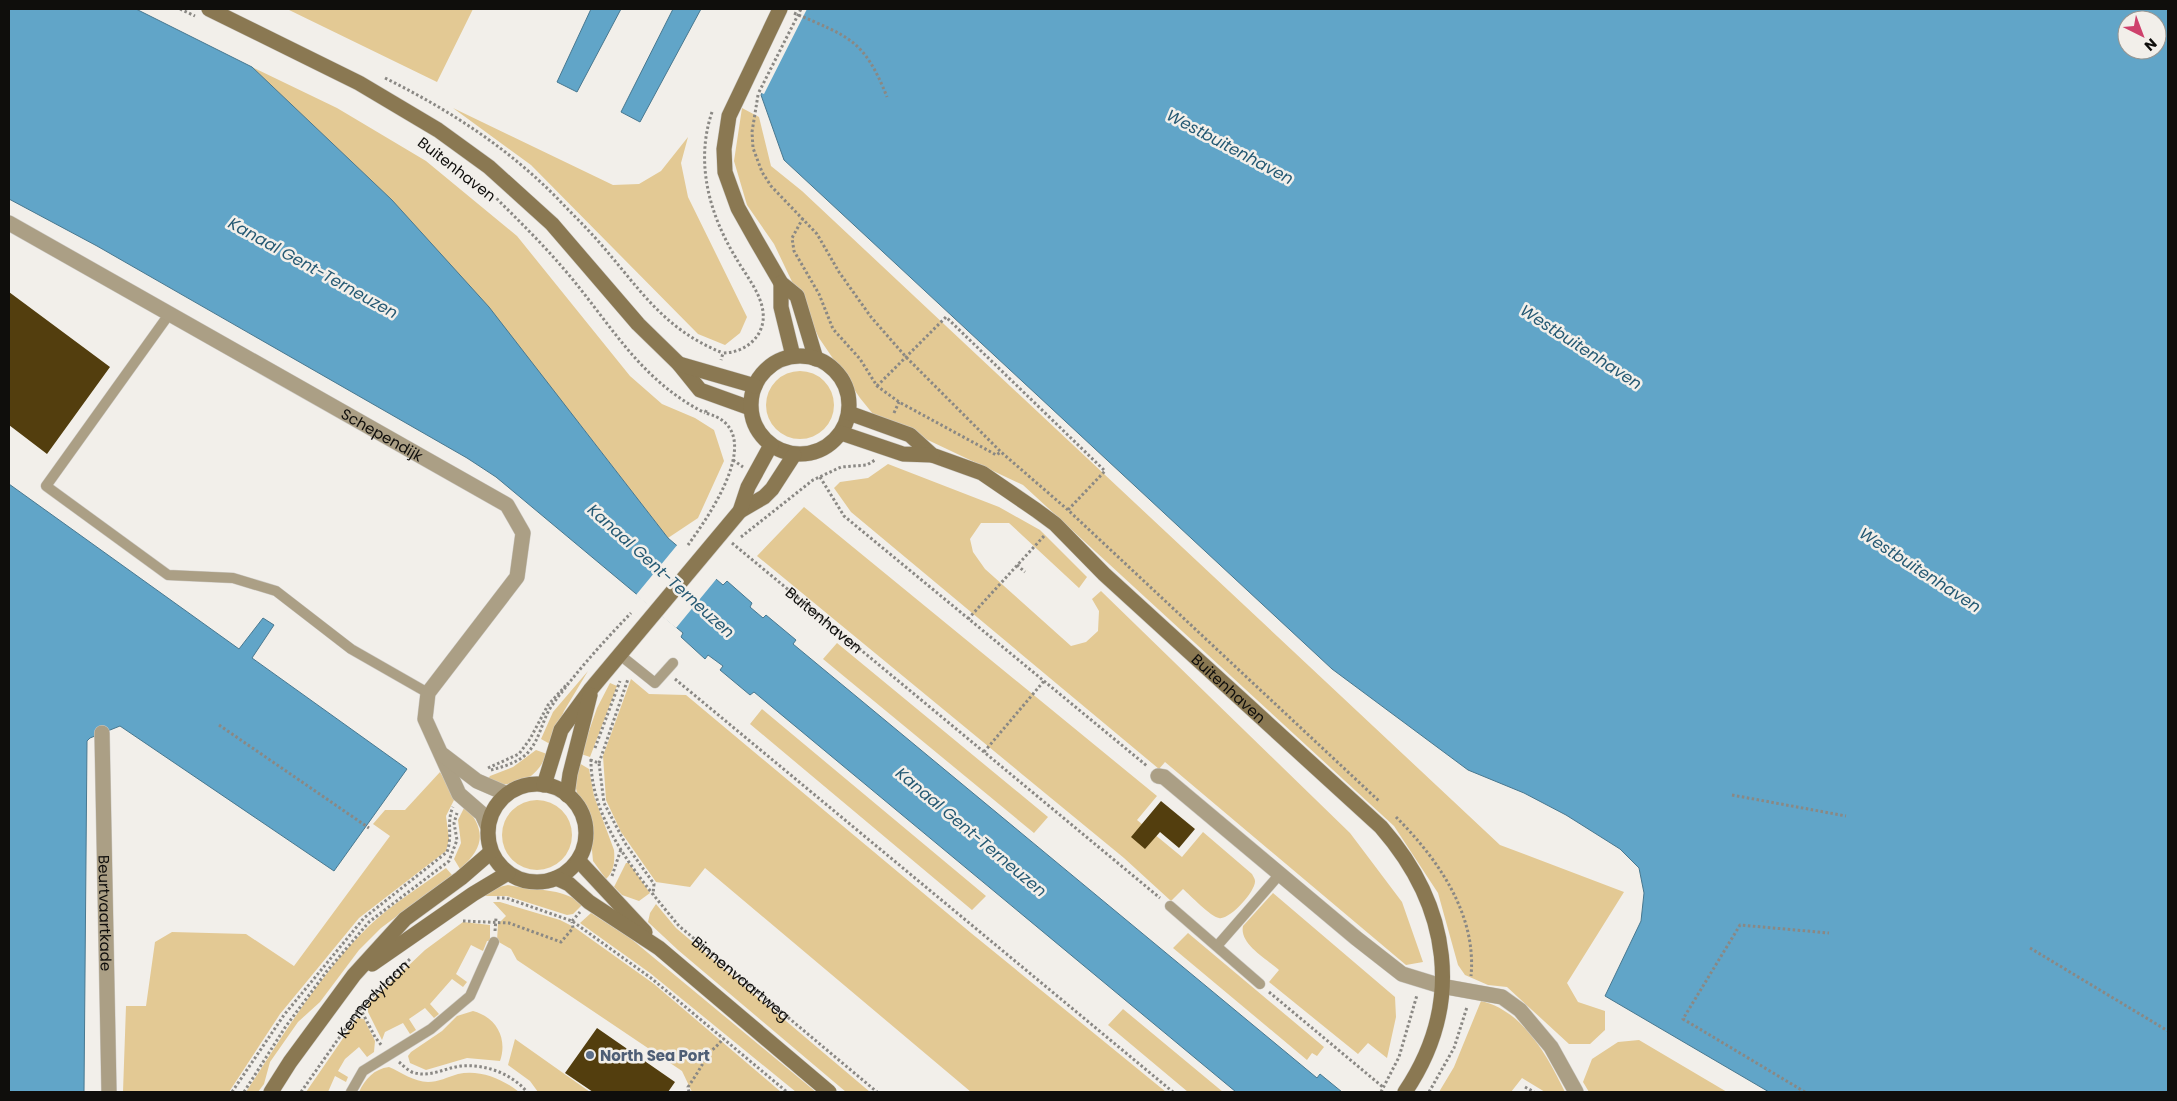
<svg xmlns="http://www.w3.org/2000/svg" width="2177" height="1101" font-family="Poppins,sans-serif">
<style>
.green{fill:#e3c994}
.water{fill:#61a5c8;stroke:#487890;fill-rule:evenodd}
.pier{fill:#f2efea}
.building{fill:#533e0e}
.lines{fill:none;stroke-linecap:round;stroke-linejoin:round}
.service-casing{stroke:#cecbc6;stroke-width:11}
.minor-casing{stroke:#cecbc6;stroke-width:16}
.secondary-casing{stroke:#cecbc6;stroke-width:16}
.path{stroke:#8a8884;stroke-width:3;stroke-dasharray:2.5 2.5;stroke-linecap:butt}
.service{stroke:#ab9f85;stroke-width:10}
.minor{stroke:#ab9f85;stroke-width:15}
.secondary{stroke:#8a7852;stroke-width:15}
.path-bridge{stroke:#8a8884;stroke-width:3;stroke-dasharray:2.5 2.5;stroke-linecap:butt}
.service-dot{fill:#5c6f8a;stroke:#f2efea;stroke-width:2}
.labels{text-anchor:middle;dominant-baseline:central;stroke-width:5;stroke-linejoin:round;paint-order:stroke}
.street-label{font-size:15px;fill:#0f0e0c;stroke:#f2efea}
.service-label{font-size:15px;font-weight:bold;fill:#4e5e75;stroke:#f2efea;text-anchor:start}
.water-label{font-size:16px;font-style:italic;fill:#255973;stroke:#f2efea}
</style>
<rect width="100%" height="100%" fill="#f2efea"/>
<path class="green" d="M287,9H473L437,82Z
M252,67L337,108L426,161L517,236L630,376L662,404L695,418L714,430L724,461L698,518L668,538L579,423Z
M453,108L613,185L639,184L661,171L688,137L681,163L688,197L747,317L740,333L725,345L698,334L531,165Z
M742,108L759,117L771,166L802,191L1500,845L1624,892L1567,983L1578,1002L1605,1011V1030L1590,1044H1569L1507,987L1488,985L1465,975L1458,965L1438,893L1394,826L1023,485L873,414L860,398L819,338L774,244L747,205L734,161Z
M766 405a34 34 0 1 1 68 0a34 34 0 1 1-68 0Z
M888,464L999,507L1040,530L1087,577L1079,588L1009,523H981L970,539L973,552L985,569L1071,646L1086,642L1098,631L1099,611L1092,599L1101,591L1350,833L1402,902L1423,962L1406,965L1165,762L1159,769L851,512L834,488L840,482L868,478Z
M804,507L1157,796L1137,820L1182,857L1203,832L1252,874C1253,876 1255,879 1255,881C1256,891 1229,921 1219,918C1211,917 1190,895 1183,889L1171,901L1124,858L757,556Z
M837,643L1048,817L1034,833L823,659Z
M588,671L564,711L550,744L541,739L553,712Z
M631,679L649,694L686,695L971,933L1166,1092H971L705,868L690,887L656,882L621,832L606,800L603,756Z
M610,683L617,686L590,757L581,754L597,708Z
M762,709L986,896L972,910L750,724Z
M536,750L547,754C536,780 514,791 487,780L490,776L513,767Z
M579,763L589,769L594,796L614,850C615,861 614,872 606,879L593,861L589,818L577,793L575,784Z
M440,772L455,798L446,816L449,839L446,851L359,918L280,1014L229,1092H123L126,1006H146L155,942L172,932L246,934L294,966L390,836L373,824L385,810H405Z
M502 835a35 35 0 1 1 70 0a35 35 0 1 1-70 0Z
M465,806C486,830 485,847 460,869L454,859L461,843L458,820Z
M626,863H629L650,893L639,901L622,895L614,887Z
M446,868L452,875L381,928L359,950L320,1002L298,1022L270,1062L264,1084L258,1092H246C283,1035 320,974 369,926C392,904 420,887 446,868Z
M508,885C535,891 560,887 583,904L573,914L567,915L507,896H483L499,887Z
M1273,893L1395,997L1396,1017L1387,1058L1368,1043L1358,1054L1269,982L1279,970C1267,959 1239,944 1243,926Z
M493,902H500L560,920L574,927L654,984L781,1092H692L682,1071L517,960L511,949L497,941L498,924L506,916Z
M656,904L676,928L870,1092H846L678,950L648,922L650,913Z
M591,913L630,938L816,1092H796L650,973L580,923Z
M463,922L490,925V941H487L483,951L471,945L456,974L467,982L463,987L452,979L430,1004L439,1014L434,1018L425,1008L409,1019L416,1030L410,1034L403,1023L385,1032L382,1040L368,1012V1004L425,950Z
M1188,933L1324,1047L1317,1056L1312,1053L1307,1060L1173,948Z
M1481,1001C1524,1011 1547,1056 1565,1092H1545L1522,1078L1511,1092H1439L1454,1067Z
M1123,1009L1223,1092H1188L1108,1025Z
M473,1011C496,1017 508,1038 500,1061L467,1058L426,1070L410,1063L408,1056L411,1052L442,1031L457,1016Z
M357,1018L364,1019L375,1041L374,1052L367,1057L359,1047L345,1059L338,1071L348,1077L346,1082L335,1076L328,1092H306Z
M515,1039L590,1092H538L530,1081L508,1065Z
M1639,1040L1727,1092H1589L1583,1082L1592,1059L1618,1042Z
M389,1067C401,1072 414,1082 428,1082C438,1082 448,1077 458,1074C479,1069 503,1079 519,1092H359C365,1079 374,1069 389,1067Z"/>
<path class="water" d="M9,9H136L252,67L392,200L489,307L668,538L723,585L727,581L752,603L750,607L763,618L766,615L796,640L793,644L1317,1078L1320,1074L1342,1092H1236L754,692L750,695L720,670L723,666L708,655L705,659L681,637L683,633L496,477L467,458L97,246L9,199Z
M591,9H621L577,92L557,82Z
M673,9H701L640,122L621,112Z
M803,9H2168V1092H1769L1605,996L1641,921L1644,893L1639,868L1620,849L1566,815L1524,793L1468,770L1332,669L784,160L761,95ZM2127,20H2157V50H2127Z
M9,484L239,649L263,618L274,625L252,658L407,769L334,871L120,726L90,738L87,741L84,1092H9Z"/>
<path class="pier" d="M800,9H807L764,94L759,92Z
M678,544L718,577L676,628L636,595Z"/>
<path class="building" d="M9,292L110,367L47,454L9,425Z
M1161,801L1195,829L1179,848L1160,832L1145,849L1131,837Z
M597,1028L675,1082L668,1092H593L565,1073Z"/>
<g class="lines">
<defs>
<path id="service" d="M170,313L46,486L168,575L233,578L276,591L351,649L428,693
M620,655L655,683L673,663
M1170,906L1260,984
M1217,946L1280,874
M351,1092L363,1071L431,1029L470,996L494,942"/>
<g id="minor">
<path id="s4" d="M9,223L507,505L523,533L517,577L428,693L425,719L459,794L482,814L488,827"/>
<path id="s5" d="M102,733L109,1092"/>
<path d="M443,755L477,781L507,794"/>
<path d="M1158,776L1164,777L1356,938L1402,974L1441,986L1502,997L1520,1010L1551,1047L1576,1092"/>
</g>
<g id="secondary">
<path d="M209,9L359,83L438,130L489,167L552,224L638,324L679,364L700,390L750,408"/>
<path d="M780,9L729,116L724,149L725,172L738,208L756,240L781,283L797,296L816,359"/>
<path d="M781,283V307L793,356"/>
<circle cx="800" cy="405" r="49"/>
<path d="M679,364L755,386"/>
<path id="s6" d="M849,413L910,435L932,455L982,473L1036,510L1055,524L1104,574L1381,827C1450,906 1465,1003 1405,1092"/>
<path d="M841,433L903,454L932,455"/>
<path d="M740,511L764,497L772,489L794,455"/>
<circle cx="537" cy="833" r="49"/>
<path d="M544,785L561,730L591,689L740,511L748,487L771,445"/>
<path d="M567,795L570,774L590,695"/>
<path d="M578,860L645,932"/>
<path d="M556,878L569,884L589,902L659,948L829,1092"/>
<path d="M372,964L473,894L508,873"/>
<path d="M271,1092L290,1062L354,975L405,919L461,878L491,852"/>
</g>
</defs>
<use href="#service" class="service-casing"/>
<use href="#minor" class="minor-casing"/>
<use href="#secondary" class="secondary-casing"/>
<g class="path">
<path d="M180,9L195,16"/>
<path d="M794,13C849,37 864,39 887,97"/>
<path d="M385,78C449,110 507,147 558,199C571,213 585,226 598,241C639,287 662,329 723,353"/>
<path d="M758,95L752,132L753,148L762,172L771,186L817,234L839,272L871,317L906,357L1001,452L1068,510L1379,801"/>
<path d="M712,112C695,162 709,214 736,258C745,274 761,293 763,312C766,336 745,353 723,353L721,360"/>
<path d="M486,188C512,214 539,240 563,268C610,322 638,379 705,413"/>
<path d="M803,218L792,238L794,251L819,294L833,329L860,359L877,386L899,402L991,452L996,455L1001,452"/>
<path d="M877,386L946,317L1105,471L1067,511"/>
<path d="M894,413L899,402"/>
<path d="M733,460L743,467"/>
<path d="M820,477L844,516L1147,766"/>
<path d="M741,537L813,480L841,467L867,465L875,460"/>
<path id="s1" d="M732,543L1160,898"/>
<path d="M688,545C709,516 771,428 705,413L707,409"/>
<path d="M1017,565L1025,572"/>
<path d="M968,619L1044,536"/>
<path d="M675,679L1173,1092"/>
<path d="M219,725L369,828"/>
<path d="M595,748L620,681"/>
<path d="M984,752L1044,681"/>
<path id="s2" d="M591,759C590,822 641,880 679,926L877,1092"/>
<path d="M590,760L599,763L604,803L625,843L654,884L653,895"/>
<path d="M599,763L628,679"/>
<path d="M488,768L519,754L530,739L548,705L568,683"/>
<path d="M491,770C502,767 513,764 523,757C540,744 541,720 553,704C576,672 604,641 631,613"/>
<path d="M1732,795L1846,816"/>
<path d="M1396,817C1437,858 1477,914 1471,976"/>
<path d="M612,876L621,849"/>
<path d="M497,898H506L572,921L651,978L787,1092"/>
<path d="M463,921L509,923L561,942L573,928L572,922"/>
<path d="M572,921L580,912"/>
<path d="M495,931L496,918"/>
<path d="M2030,948L2168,1031"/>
<path d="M1269,992L1384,1088"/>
<path d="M360,1008L375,1037L382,1046"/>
<path d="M399,1062C404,1066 409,1072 415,1073C431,1077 445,1068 461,1066C485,1064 511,1073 527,1092"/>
<path d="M1525,1087L1534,1092"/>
<path d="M232,1092L284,1015L364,918L447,852C453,835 446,822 453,807"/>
<path d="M244,1092L286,1026L327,971L369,922L449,861L457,840L454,823L457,813"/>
<path id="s3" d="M301,1092L360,1008L411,958"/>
<path d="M689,1092L688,1087C695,1077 701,1067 707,1056C711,1049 718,1047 723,1038"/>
<path d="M1381,1092L1399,1057L1417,995"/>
<path d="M1429,1092L1454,1048L1467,1007"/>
<path d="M1805,1092L1683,1019L1740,925L1829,933"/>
</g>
<use href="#service" class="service"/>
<use href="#minor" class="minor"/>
<use href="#secondary" class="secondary"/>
<path class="path-bridge" d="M759,92L801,9"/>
</g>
<circle class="service-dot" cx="590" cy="1055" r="5"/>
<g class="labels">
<g class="street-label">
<text transform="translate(457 169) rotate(38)">Buitenhaven</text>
<text stroke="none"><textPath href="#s4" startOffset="429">Schependijk</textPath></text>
<text stroke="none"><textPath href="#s1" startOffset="120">Buitenhaven</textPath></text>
<text stroke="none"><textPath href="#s6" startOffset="476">Buitenhaven</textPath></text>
<text stroke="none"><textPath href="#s5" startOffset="180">Beurtvaartkade</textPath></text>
<text stroke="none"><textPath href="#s2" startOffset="274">Binnenvaartweg</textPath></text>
<text stroke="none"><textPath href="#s3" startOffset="118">Kennedylaan</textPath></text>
</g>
<g class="service-label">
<text x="600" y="1055">North Sea Port</text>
</g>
<g class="water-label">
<text transform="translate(1230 147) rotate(28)">Westbuitenhaven</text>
<text transform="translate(313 268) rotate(29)">Kanaal Gent-Terneuzen</text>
<text transform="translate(1581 347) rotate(33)">Westbuitenhaven</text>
<text transform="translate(1920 570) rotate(33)">Westbuitenhaven</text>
<text transform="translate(661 571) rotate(42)">Kanaal Gent-Terneuzen</text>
<text transform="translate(971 832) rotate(40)">Kanaal Gent-Terneuzen</text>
</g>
</g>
<rect width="2177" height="1101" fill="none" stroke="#0f0e0c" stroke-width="20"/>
<g transform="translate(2142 35) rotate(138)"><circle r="24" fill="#f2efea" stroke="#979591"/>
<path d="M0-4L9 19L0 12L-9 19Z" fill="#ce416c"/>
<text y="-8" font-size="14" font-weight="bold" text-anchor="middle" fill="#0f0e0c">N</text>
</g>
</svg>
